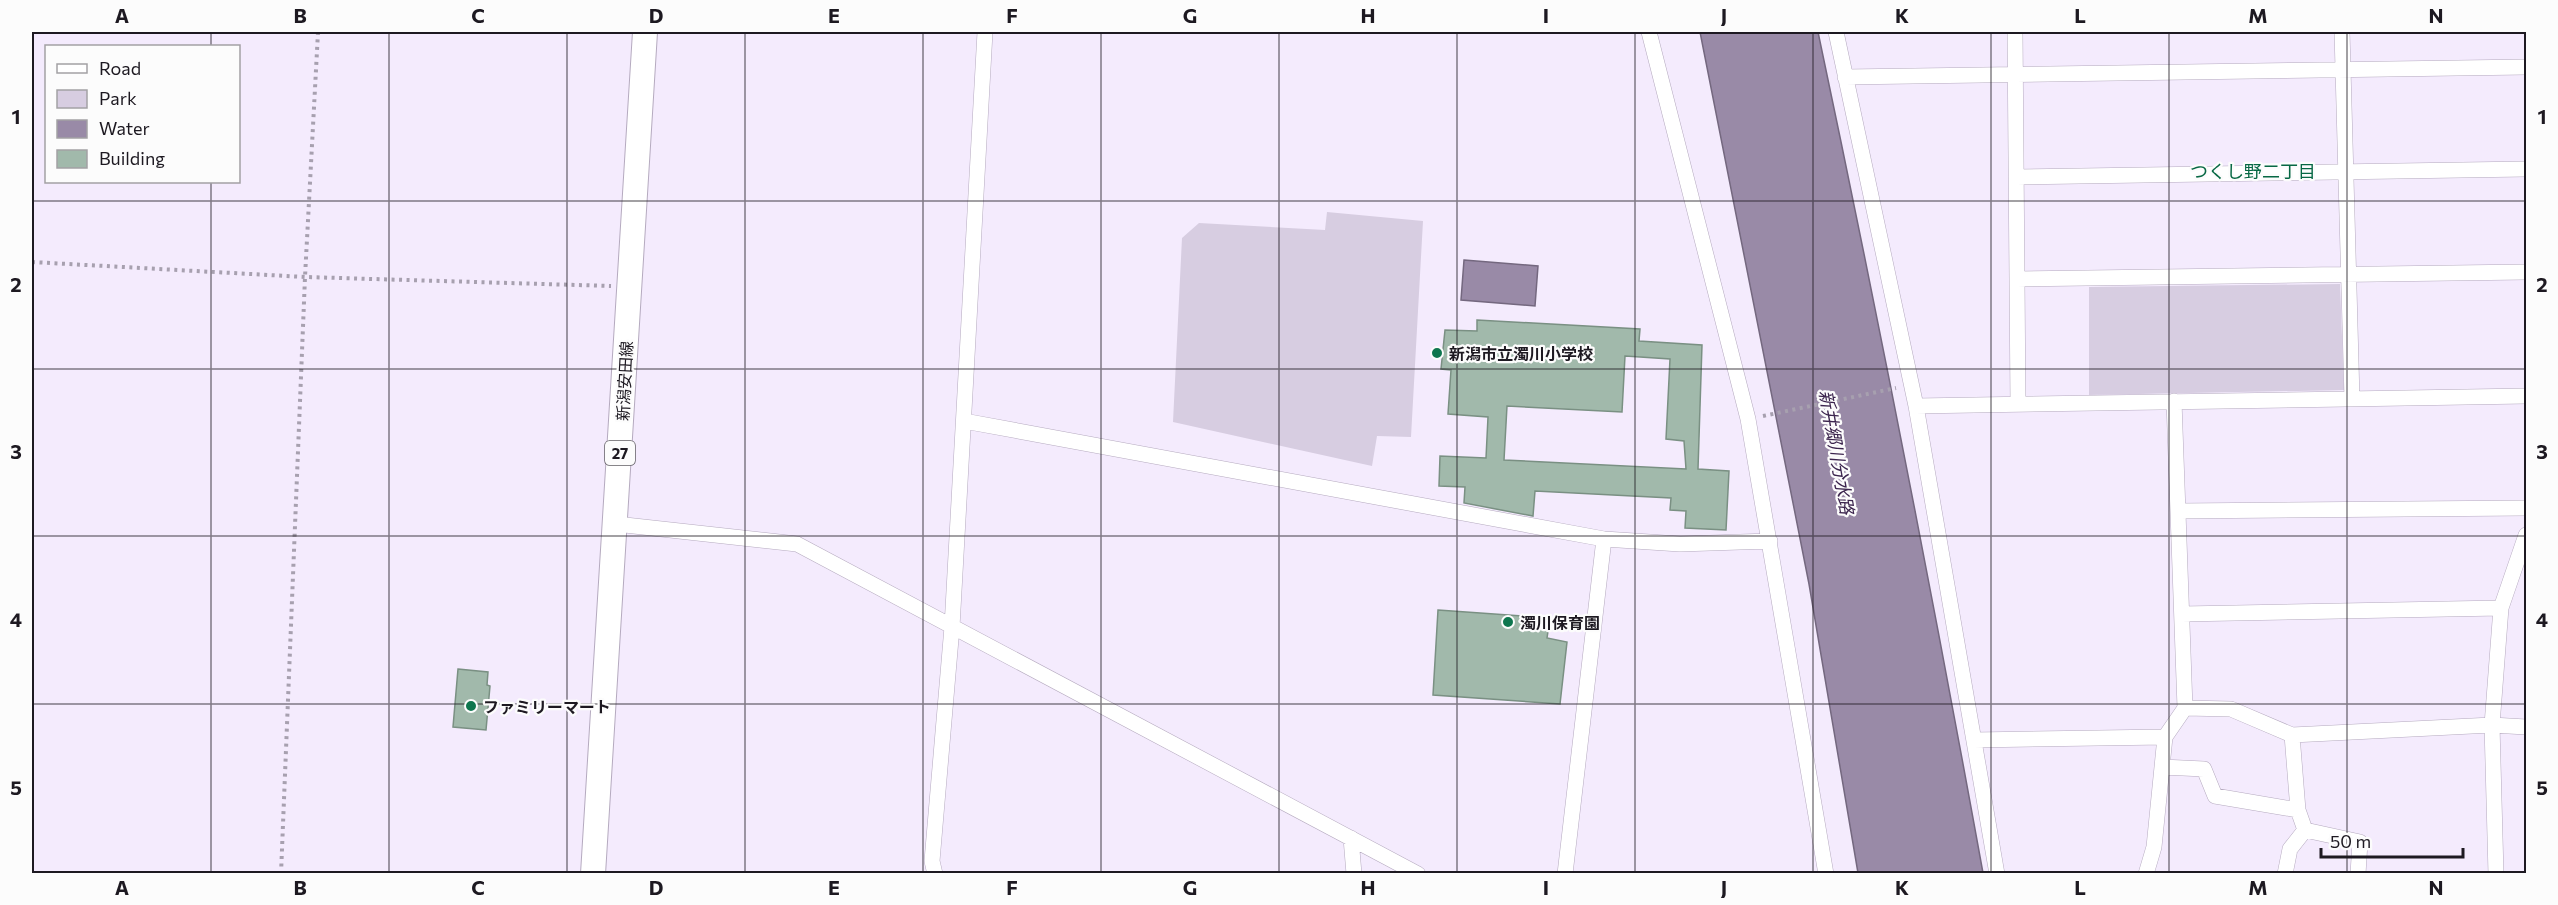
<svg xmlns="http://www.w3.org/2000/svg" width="2558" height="905" font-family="Commissioner,'Noto Sans JP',sans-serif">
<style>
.green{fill:#d7cde1}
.water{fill:#998aa7;stroke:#74687f;stroke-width:1.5}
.building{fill:#a1b9ab;stroke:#7a9083;stroke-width:1.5;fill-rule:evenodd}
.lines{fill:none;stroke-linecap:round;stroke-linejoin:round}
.street-casing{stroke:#b5aabf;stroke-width:16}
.primary-casing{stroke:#b5aabf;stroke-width:26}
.path{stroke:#a7a0af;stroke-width:4;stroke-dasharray:3 4.5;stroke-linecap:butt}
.street{stroke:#fff;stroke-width:15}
.primary{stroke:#fff;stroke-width:24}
.grid{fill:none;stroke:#1d1921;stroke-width:1.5;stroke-opacity:0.55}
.poi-dot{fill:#0e764e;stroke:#fcfcfc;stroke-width:2}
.labels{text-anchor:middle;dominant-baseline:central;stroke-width:4.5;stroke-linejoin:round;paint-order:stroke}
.shield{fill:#fcfcfc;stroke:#605d63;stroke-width:1.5}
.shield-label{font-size:15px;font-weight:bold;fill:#1d1921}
.poi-label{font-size:16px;font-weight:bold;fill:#1d1921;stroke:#fcfcfc;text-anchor:start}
.street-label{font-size:16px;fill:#1d1921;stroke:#fcfcfc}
.neighbourhood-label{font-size:18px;fill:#076844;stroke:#fcfcfc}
.water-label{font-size:18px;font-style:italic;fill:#3c254e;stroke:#fcfcfc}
.neatline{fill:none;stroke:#1d1921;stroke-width:2}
.grid-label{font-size:20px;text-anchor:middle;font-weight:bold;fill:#1d1921}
</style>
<rect width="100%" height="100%" fill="#f4ebfd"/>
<path class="green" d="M1327,212L1423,221L1411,437L1377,436L1372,466L1173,422L1182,238L1199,223L1325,230Z
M2340,284L2344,390L2089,395V287Z"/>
<path class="water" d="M1700,32H1818C1877,311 1932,592 1983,873H1858L1809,584Z
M1464,260L1538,266L1535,306L1461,300Z"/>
<path class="building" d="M1477,320L1640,329L1639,341L1702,345L1698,469L1729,471L1726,530L1685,528L1686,511L1670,510L1671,498L1535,491L1533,516L1464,503L1465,487L1439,486L1440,456L1486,458L1488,417L1448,414L1451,370L1441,369L1445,330L1477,331ZM1625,356L1670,359L1666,439L1684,441L1686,469L1504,460L1507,406L1622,412Z
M1438,610L1550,618L1547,638L1567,642L1560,704L1433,695Z
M458,669L488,672L487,685L490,686L486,730L453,727Z"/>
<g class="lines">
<defs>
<path id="street" d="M1649,32L1748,419L1826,874
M1836,32L1916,406L1997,874
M2015,32L2018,404
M2342,32L2352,399
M1845,77L2526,67
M2016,177L2526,169
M2017,279L2526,272
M1916,406L2526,396
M964,421L1604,539L1680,544L1770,541
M2179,511L2526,508
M616,524L797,544L1418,874
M2182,614L2501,608
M2185,708L2231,709L2292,735L2492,725L2526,727
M2292,735L2298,810L2305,830L2360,842L2358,874
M1974,740L2165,737
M2162,767L2204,769L2215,796L2298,810
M1351,838L1354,874
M935,874L932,861L952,627L985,32
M1565,874L1604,539
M2146,874L2154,847L2165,737L2185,708L2174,401
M2285,874L2290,849L2305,830
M2496,874L2492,725L2501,608L2526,535"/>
<path id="primary" d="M593,874L645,32"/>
</defs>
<use href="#street" class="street-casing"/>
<use href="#primary" class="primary-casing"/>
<path class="path" d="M32,262L305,277L611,286
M1763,416L1896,388
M281,874L305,277L318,32"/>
<use href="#street" class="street"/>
<use href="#primary" class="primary"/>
</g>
<path class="grid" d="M211,32V46M389,32V874M567,32V874M745,32V874M923,32V874M1101,32V874M1279,32V874M1457,32V874M1635,32V874M1813,32V874M1991,32V874M2169,32V874M2347,32V874M211,182V874M32,201H2526M32,369H2526M32,536H2526M32,704H2526"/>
<g class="poi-dot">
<circle cx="1437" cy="353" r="6"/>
<circle cx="1508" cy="622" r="6"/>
<circle cx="471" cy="706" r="6"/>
</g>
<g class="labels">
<rect class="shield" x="605" y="441" width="30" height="24" rx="4.5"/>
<g class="shield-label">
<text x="620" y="453">27</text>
</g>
<g class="poi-label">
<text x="1449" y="353">新潟市立濁川小学校</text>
<text x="1520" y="622">濁川保育園</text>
<text x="483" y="706">ファミリーマート</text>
</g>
<g class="street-label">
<text transform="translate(624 381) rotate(-87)">新潟安田線</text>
</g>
<g class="neighbourhood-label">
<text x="2253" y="171">つくし野二丁目</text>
</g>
<g class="water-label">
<text transform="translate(1837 452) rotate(80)">新井郷川分水路</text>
</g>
</g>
<rect width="2558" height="905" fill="none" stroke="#fcfcfc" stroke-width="66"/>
<rect x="45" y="45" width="195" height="138" fill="#fcfcfc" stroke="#a3a1a4" stroke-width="1.5"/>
<rect x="57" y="64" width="30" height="9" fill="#ffffff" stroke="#a3a1a4" stroke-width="1.5"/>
<text x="99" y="75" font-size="18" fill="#1d1921">Road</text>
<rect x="57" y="90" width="30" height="18" fill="#d7cde1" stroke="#a3a1a4" stroke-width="1.5"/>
<text x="99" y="105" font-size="18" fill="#1d1921">Park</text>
<rect x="57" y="120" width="30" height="18" fill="#998aa7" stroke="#a3a1a4" stroke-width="1.5"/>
<text x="99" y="135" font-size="18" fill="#1d1921">Water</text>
<rect x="57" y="150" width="30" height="18" fill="#a1b9ab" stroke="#a3a1a4" stroke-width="1.5"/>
<text x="99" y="165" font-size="18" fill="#1d1921">Building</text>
<path d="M2321 848v9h142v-9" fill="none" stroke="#1d1921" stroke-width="3"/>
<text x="2330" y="848" font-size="18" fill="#1d1921" stroke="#fcfcfc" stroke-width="4.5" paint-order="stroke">50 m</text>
<rect x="33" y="33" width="2492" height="839" class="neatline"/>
<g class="grid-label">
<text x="122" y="23">A</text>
<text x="300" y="23">B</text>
<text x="478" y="23">C</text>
<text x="656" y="23">D</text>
<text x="834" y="23">E</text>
<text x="1012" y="23">F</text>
<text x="1190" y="23">G</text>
<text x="1368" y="23">H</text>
<text x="1546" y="23">I</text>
<text x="1724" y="23">J</text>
<text x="1902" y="23">K</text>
<text x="2080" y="23">L</text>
<text x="2258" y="23">M</text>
<text x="2436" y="23">N</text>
<text x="16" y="124">1</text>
<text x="2542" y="124">1</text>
<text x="16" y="292">2</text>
<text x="2542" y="292">2</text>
<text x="16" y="459">3</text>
<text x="2542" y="459">3</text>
<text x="16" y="627">4</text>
<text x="2542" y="627">4</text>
<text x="16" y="795">5</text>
<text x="2542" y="795">5</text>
<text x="122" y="895">A</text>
<text x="300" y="895">B</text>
<text x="478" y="895">C</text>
<text x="656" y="895">D</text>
<text x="834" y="895">E</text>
<text x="1012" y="895">F</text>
<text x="1190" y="895">G</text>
<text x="1368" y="895">H</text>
<text x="1546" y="895">I</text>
<text x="1724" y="895">J</text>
<text x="1902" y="895">K</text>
<text x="2080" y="895">L</text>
<text x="2258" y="895">M</text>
<text x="2436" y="895">N</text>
</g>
</svg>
